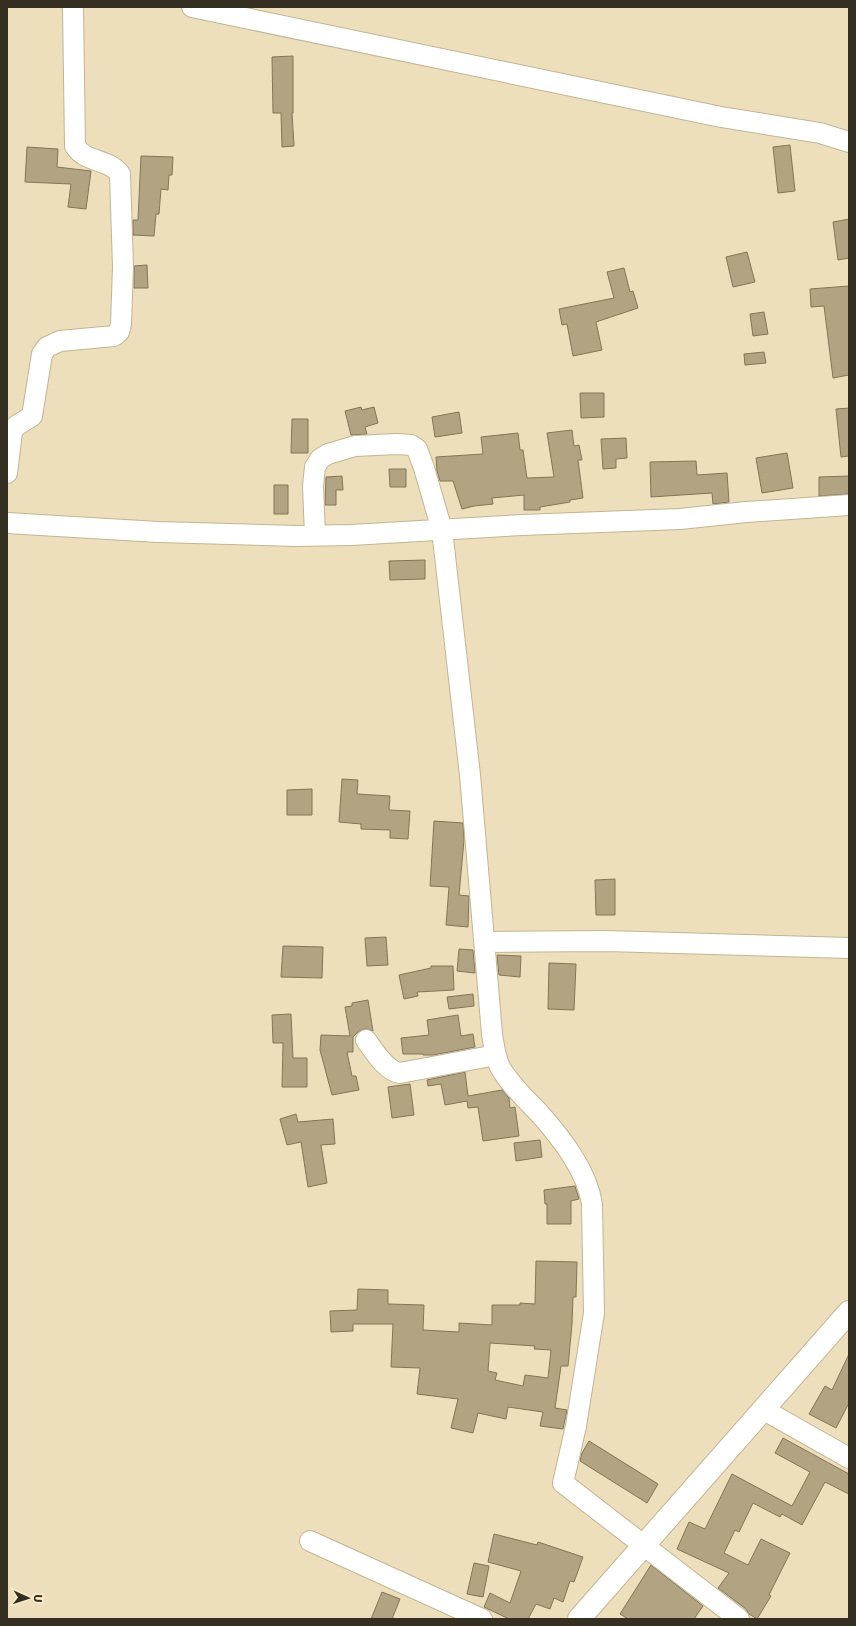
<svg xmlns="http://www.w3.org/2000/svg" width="856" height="1626" font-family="'DejaVu Sans',sans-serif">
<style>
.building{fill:#b2a482;stroke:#827655;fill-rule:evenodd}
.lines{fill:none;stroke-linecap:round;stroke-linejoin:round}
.minor-casing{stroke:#c2b592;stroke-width:22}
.highway-casing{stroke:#c2b592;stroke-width:24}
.minor{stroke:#fff;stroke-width:20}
.highway{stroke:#fff;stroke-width:22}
</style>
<rect width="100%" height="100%" fill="#eddfbc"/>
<path class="building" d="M293,56V113H292L294,146L282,147L281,113H273L272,57Z
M790,145L795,191L778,193L773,147Z
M27,147L58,149L57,167L91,171L86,209L68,207L71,184L25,182Z
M141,156L173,157L172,175H169L168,190L161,189L159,214H156L154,236L133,235V220H138Z
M849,219V258L838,260L833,222Z
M747,252L755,282L733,287L726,257Z
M147,265L148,288H134V266Z
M624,268L630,292L633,291L638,308L596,322L602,350L573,356L567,324L562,325L559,309L614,298L607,272Z
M849,286V375L833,378L824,306L811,307L810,289Z
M764,312L768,334L753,336L750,314Z
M764,352L766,363L745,365L744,354Z
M580,393H604V417L581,418Z
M361,407L362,410L374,407L378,423L365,427L367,434L351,435L345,411Z
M849,408V456L841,457L836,409Z
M459,412L462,433L435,437L432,417Z
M292,419H308V453H291Z
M572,430L574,446L579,445L582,460H578L583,498L570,500V502L540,507V510H524V495L492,498L493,504L474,506L462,509L453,481H440L437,471L436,457L483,454L481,437L518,433L520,450H523L527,478L554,477L547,433Z
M626,438L627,458L616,459V468L603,469L601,439Z
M787,453L793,488L762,493L756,458Z
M696,461L697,475L727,473L729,502L713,504L712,493L651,497L650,462Z
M389,469H406V487H390Z
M342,476L343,490H336V505H325L326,477Z
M849,476V494L819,496V477Z
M274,485H288V514H274Z
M425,560V579L390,580L389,561Z
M342,779L358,780L357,794L390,796L389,810L410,811L408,839L390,838V830L361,829V824L339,822Z
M312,789V815H287V790Z
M434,821L463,823L464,840L459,895L469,896L468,927L446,925L449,887L430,886Z
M615,879V915H596L595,880Z
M386,937L388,965L367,966L365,938Z
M283,946L323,947L322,978L281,977Z
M459,949L473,950L475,973L457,971Z
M497,955L521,956L520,977L499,975Z
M549,963L576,964L574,1010L548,1009Z
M431,966H453L454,990L417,992L418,996L404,999L399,975L431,968Z
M473,994L474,1006L449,1009L447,997Z
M368,1000L373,1031L365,1029L359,1031L353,1037V1052H347L352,1076H356L359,1090L332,1095L320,1050L321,1035L350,1036L345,1007L352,1006V1003Z
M291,1014L293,1058H307V1087H282L283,1043H273L272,1015Z
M458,1015L461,1036L473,1034L475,1047L433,1055H423V1054H403L401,1038L429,1035L427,1020Z
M465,1072L468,1096L502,1090L509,1098L510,1108L515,1107L519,1136L483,1141L478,1107L468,1108L467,1101L445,1105L441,1084L428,1086L427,1080Z
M410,1084L414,1115L392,1118L388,1087Z
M296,1114L298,1122L333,1119L335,1144L321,1145L327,1183L308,1187L301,1142L287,1145L280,1119Z
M540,1140L542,1157L516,1161L514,1143Z
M575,1186L579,1199L571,1201V1224H547V1204H545L544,1190Z
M536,1261L577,1262L576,1297H573L572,1324L568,1366H561L555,1408L567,1410L563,1429L540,1426L543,1412L508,1407L506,1419L478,1413L473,1433L451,1428L458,1399L417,1394L420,1368L391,1367L393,1324H353V1331L331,1332L330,1311L357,1310L358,1289L388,1290V1304L424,1305L423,1330L459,1332V1323L492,1325V1305H520V1303L535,1304ZM490,1343L535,1346L534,1349L551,1350L548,1378L525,1375L523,1386L495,1380L497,1373L488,1371Z
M849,1354V1403L836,1428L809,1414L825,1386L832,1390Z
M783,1438L849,1474V1494L825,1482L802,1525L782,1514L780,1517L753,1503L739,1532L735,1530L724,1553L748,1565L761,1539L790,1553L769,1595L771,1596L757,1619L749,1614L746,1609L718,1588L729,1573L677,1549L689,1522L705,1529L732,1474L792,1506L810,1472L775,1453Z
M589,1441L658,1484L647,1503L580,1461L582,1453Z
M494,1534L537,1545L538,1542L583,1557L574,1582L570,1581L563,1602L554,1598L550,1609L536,1604L528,1619H509L484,1607L490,1593L510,1603L521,1571L488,1562Z
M474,1563L489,1566L483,1597L467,1594Z
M651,1565L703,1606L694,1619H628L620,1614Z
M382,1592L400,1599L392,1619H371Z"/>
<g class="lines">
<defs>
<path id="minor" d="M192,7L721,117L820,133L849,142
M7,473L12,432L16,426L32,416L42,354L47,347L60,341L114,336L119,332L121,324L123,267L120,174C108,158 85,163 75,146L73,7
M7,523L158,532L296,536L351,535L522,525L680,519L746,512L849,505
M315,535L313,486L315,467L320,459L328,454L355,446L397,444L411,445L417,449L424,468L442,530L470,775L492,1034C494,1046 495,1057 500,1067C510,1085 527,1100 540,1114C562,1139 587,1171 592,1204L594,1313L576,1426L563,1483L739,1619
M485,942L606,941L849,948
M366,1040C374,1051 386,1071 400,1073L496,1055
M764,1410L849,1458
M310,1541L482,1619"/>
<path id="highway" d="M579,1619L849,1312"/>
</defs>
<use href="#minor" class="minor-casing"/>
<use href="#highway" class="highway-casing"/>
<use href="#minor" class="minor"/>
<use href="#highway" class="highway"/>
</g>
<rect width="856" height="1626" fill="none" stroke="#342f21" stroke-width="16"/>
<g transform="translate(28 1598) rotate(93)" stroke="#fbedc9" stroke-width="3" paint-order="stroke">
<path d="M0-3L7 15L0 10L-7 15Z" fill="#342f21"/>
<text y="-6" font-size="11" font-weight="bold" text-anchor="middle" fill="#342f21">U</text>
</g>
</svg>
